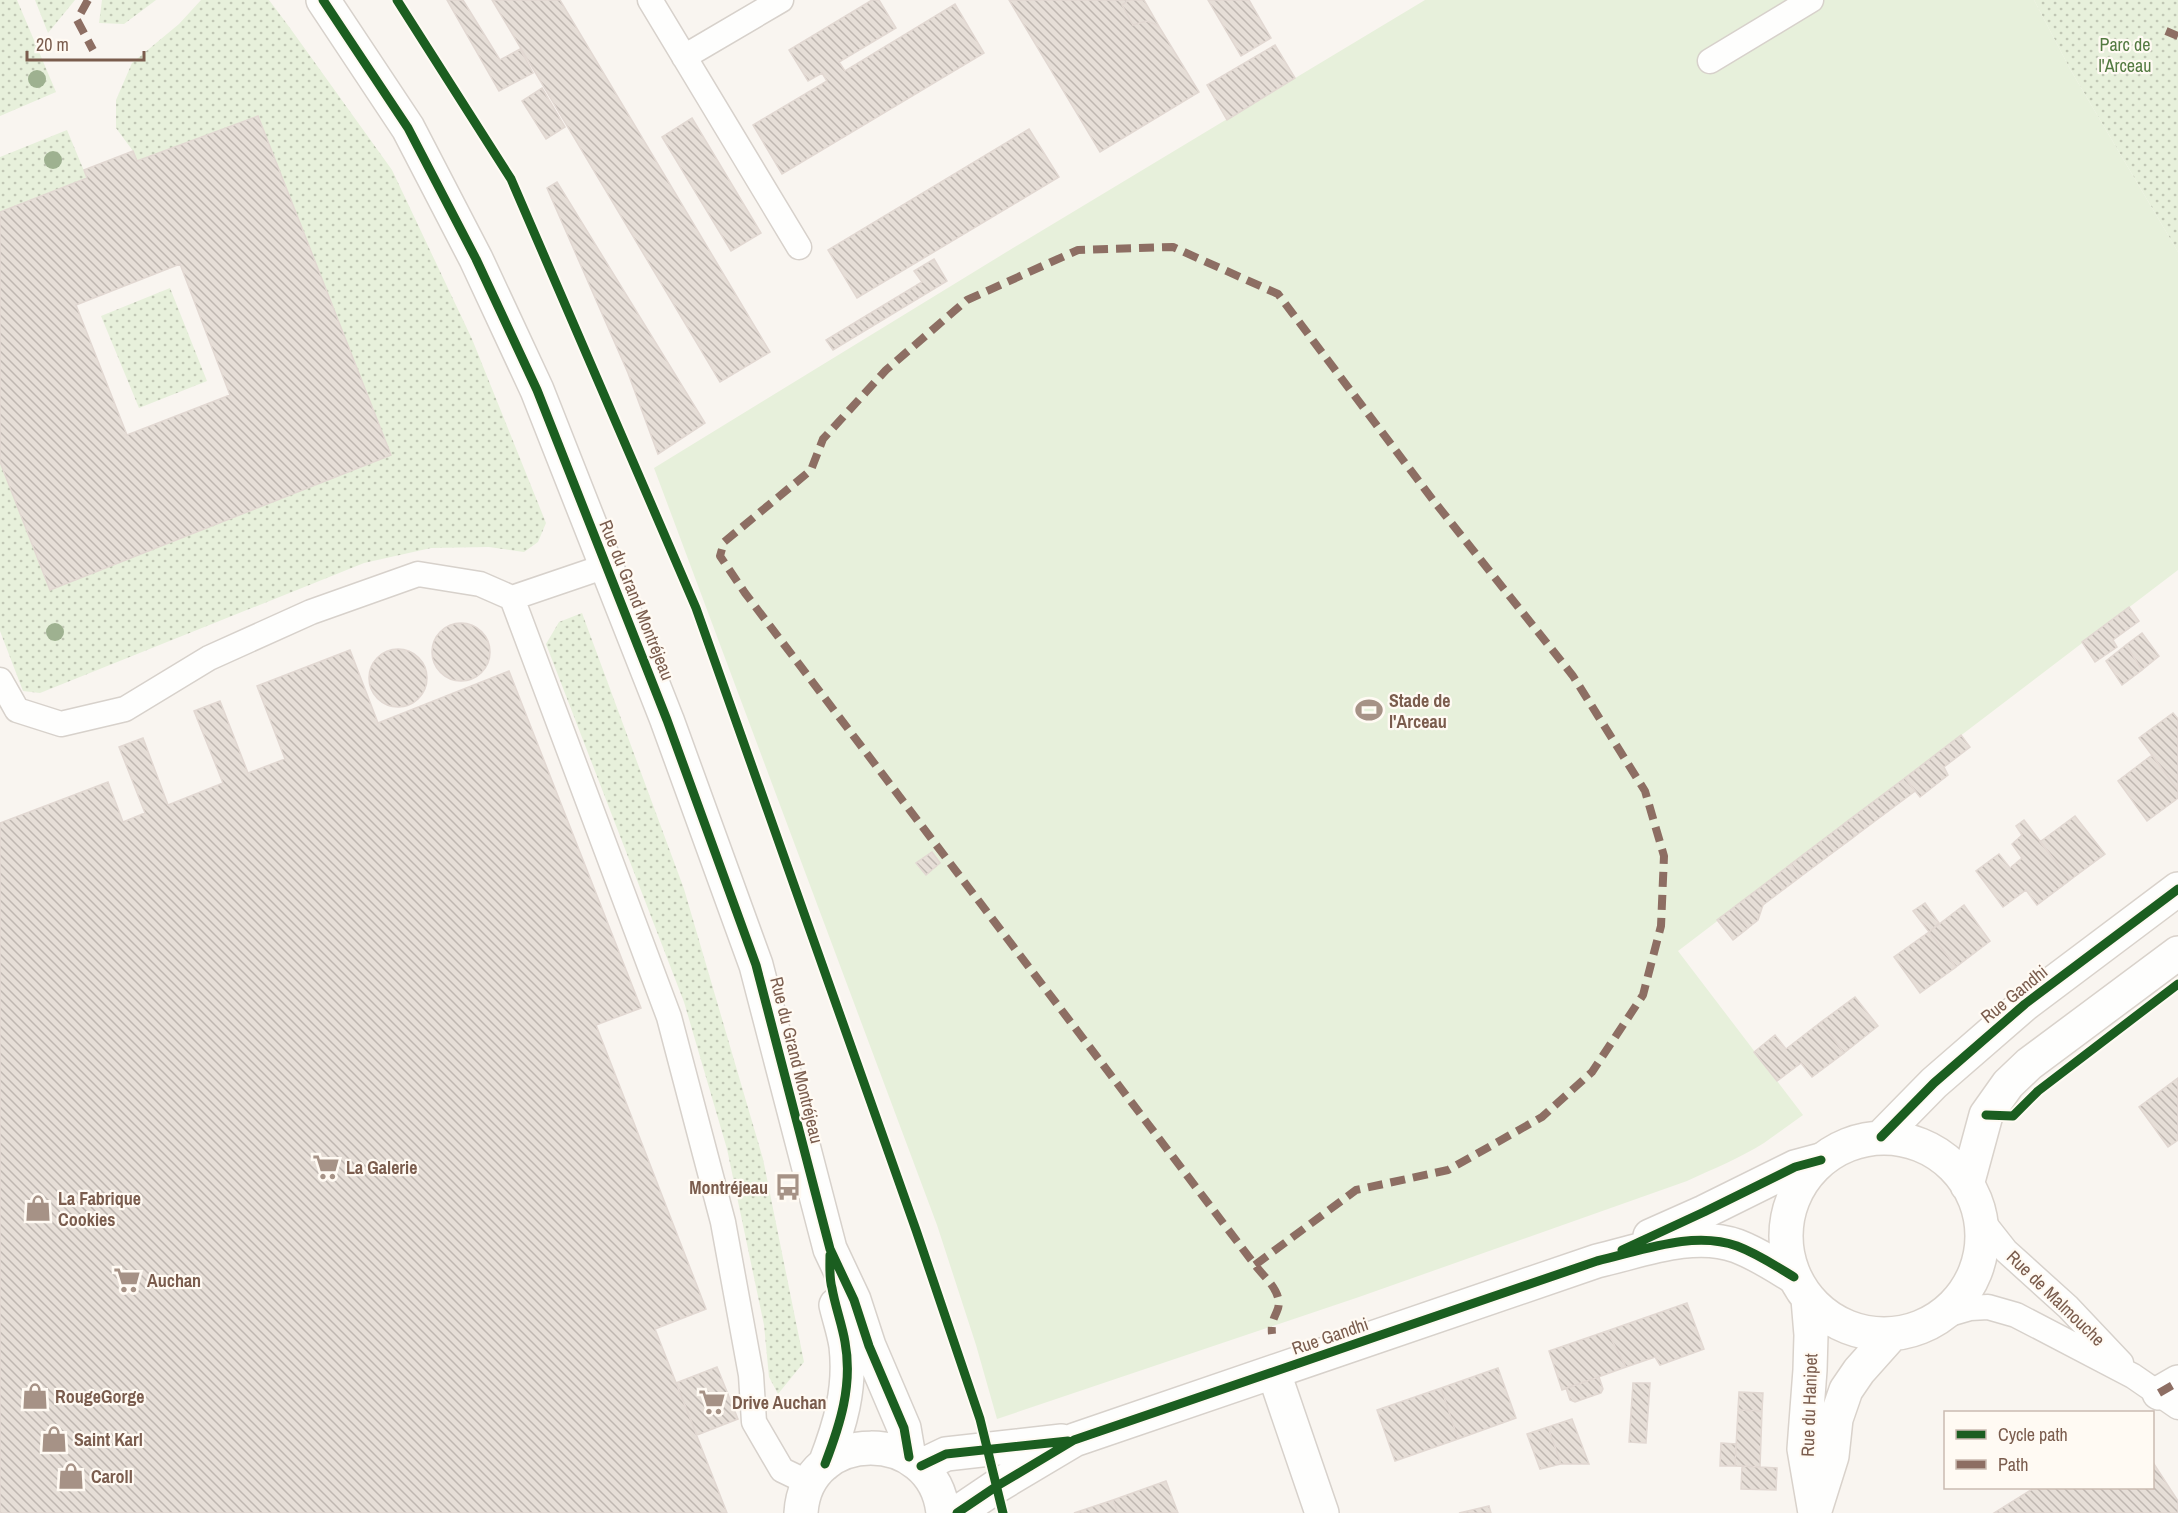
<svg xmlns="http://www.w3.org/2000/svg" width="2178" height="1513" font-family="'Archivo Narrow',sans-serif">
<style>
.grass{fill:url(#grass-dots)}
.pitch{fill:#e7f0db}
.building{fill:url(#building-back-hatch);stroke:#e2d8d2;stroke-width:1.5;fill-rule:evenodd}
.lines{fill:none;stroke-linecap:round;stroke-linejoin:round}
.service-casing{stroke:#d7d1cb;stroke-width:27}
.minor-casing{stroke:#d7d1cb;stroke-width:36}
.tertiary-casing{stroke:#d7d1cb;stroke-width:36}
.secondary-casing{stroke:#d9d2cb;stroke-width:36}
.service{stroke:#fefefd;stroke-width:24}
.minor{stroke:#fefefd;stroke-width:33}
.tertiary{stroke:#fefefd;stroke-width:33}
.secondary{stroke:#fefefd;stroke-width:33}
.quiet{stroke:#8d6e63;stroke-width:8;stroke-dasharray:15 8;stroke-linecap:butt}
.cycleway-casing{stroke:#fffaf3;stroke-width:13}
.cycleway{stroke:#1b5e20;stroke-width:9}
.tree{fill:#9eb190}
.labels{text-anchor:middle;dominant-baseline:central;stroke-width:4.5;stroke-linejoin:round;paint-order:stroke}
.park-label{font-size:18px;fill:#537a41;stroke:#fffaf3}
.street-label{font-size:18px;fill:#7a5c4d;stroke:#fffaf3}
.poi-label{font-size:18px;font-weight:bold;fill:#7a5c4d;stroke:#fffaf3;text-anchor:start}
</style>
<defs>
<pattern id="grass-dots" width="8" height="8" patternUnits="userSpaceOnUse" patternTransform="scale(1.5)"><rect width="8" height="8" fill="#e7f0db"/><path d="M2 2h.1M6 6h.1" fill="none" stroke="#c0c6b4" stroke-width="1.8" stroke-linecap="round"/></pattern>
<pattern id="building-back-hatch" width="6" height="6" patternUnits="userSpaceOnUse" patternTransform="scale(1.5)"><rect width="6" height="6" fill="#e6ded7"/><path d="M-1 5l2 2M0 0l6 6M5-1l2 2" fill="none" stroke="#bfb7b1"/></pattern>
</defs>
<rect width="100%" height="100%" fill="#f9f5f0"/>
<path class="grass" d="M0,0H17L56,92L0,116Z
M35,0H75L48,33Z
M102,0H156L124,24L99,23Z
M201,0H269L290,28L392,170L472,339L546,523L538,542L524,552L489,547L431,548L364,563L40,693L23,691L0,631V462L391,455L258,116L137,161L133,151L116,128V100L132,63L179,24Z
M2034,0H2178V252L2070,69Z
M67,130L87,178L0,212V157Z
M170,288L207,381L139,408L101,316Z
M582,613L684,889L763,1159L804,1362L778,1394L769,1377L764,1325L727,1149L684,1002L546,644L559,622Z"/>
<path class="pitch" d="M1425,0H2034L2070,69L2178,252V570L1678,951L1803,1115C1790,1124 1777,1134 1764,1143C1740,1158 1713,1169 1687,1181L1359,1297L997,1419L976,1345L937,1225L654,468L1013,248Z"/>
<path class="building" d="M447,0H463L500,60L520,49L533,73L499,91Z
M492,0H560L770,352L720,382Z
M872,0H879L896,28L839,62L845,71L955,4L984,53L782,174L753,125L827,81L822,73L808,81L789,50Z
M1009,0H1129L1122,5L1133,25L1146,21L1155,24L1160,28L1199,92L1100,152Z
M1129,0H1144L1160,28L1155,24L1146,21L1133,25L1122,5Z
M1208,0H1249L1271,38L1241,56Z
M1275,45L1295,78L1227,120L1207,85Z
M542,88L565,127L546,139L522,101Z
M258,116L391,455L50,590L0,462V212L87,178L84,170L133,151L137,161ZM180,264L230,395L127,435L76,305Z
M692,118L761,233L731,251L662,137Z
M1029,129L1059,177L857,298L828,250Z
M557,182L705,423L658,454L628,373L547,188Z
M934,259L947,281L833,350L826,340L922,282L914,271Z
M2129,607L2139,621L2113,640L2117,647L2095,662L2082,642Z
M432 652a29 29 0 1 1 58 0a29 29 0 1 1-58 0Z
M2142,633L2159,656L2142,670L2126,645Z
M2126,645L2142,670L2122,685L2106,661Z
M369 678a29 29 0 1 1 58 0a29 29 0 1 1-58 0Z
M350,650L378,723L509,671L641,1008L596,1025L706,1309L655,1329L727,1513H0V823L108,782L123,822L145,813L119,747L143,738L168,805L223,783L194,711L220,701L248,773L285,759L257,686Z
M2173,713L2178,719V790L2139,738Z
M1961,735L1970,747L1944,767L1948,775L1920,797L1905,778Z
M2152,755L2178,790V798L2147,821L2118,781Z
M1905,778L1915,791L1855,836L1845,823Z
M2075,816L2105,854L2070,880L2040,842Z
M2024,820L2070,880L2037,905L2026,890L2003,907L1976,871L1999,854L2010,868L2022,858L2012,844L2022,835L2016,826Z
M1845,823L1855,836L1800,877L1791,864Z
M932,852L940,863L926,875L916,863Z
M1791,864L1800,877L1763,905L1758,920L1748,928L1733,908Z
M1925,903L1939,923L1929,932L1913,911Z
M1964,905L1990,941L1956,967L1929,932Z
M1733,908L1748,928L1733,940L1717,920Z
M1929,932L1956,967L1920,993L1894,957Z
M1855,997L1878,1026L1844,1053L1821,1022Z
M1821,1022L1844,1053L1812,1077L1801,1063L1777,1081L1754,1052L1775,1035L1786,1049Z
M2178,1078V1140L2168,1147L2139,1107Z
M1687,1303L1704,1349L1660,1365L1655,1357L1626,1367L1607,1331Z
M1607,1331L1626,1367L1562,1390L1549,1351Z
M717,1367L738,1419L697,1435L676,1383Z
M1498,1368L1516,1418L1458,1439L1441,1388Z
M1599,1377L1603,1389L1601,1393L1575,1402L1570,1400L1566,1388Z
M1633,1383H1650L1646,1443L1629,1442Z
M1441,1388L1458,1439L1395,1461L1377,1410Z
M1739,1392L1763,1393L1762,1411L1738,1410Z
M1738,1410L1762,1411L1760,1467L1735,1466Z
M1572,1419L1589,1464H1561L1548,1427Z
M1548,1427L1561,1464L1540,1469L1527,1434Z
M1721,1443L1736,1444L1735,1466H1720Z
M2152,1461L2178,1501V1513H1994L2034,1488H2152Z
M1742,1466L1777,1468L1776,1490L1741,1489Z
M1166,1481L1178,1513H1118L1113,1500Z
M1113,1500L1118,1513H1074Z
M1489,1506L1491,1513H1459L1472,1510Z"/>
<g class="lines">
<defs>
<path id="service" d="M650,0L799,247
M684,57L781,0
M1710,61L1811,0
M512,598L606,566
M0,680L17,710L61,724L125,709L209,658L311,612L418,574L480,584L512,598L669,1017L723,1222L751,1375L754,1422L782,1470L809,1483
M1980,1218L2006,1251L2068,1307L2121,1363
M1939,1317L1970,1308L1988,1307L2016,1315L2133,1376L2178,1407"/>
<path id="minor" d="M1274,1373L1322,1513
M2159,1393L2178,1382"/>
<path id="tertiary" d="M323,0L408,128L476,259L537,390L667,720L756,965L830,1249L854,1300L869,1346L904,1428L909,1457
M1650,1236L1704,1212L1795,1167L1821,1160
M825,1464C840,1425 851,1389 846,1346C844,1332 839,1318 836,1305
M921,1466L946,1454L1062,1441
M801,1513C806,1427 934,1426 943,1513
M957,1513L997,1486L1074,1440L1597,1261C1641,1251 1693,1230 1737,1246C1758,1254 1776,1266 1794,1277"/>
<path id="secondary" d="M1881,1137L1934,1083L2025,1004L2178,889
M1786 1236a98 98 0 1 1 196 0a98 98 0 1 1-196 0Z
M1967,1185L1986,1115L2008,1084L2029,1064L2178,953
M1808,1299L1811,1335L1810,1370L1804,1449L1815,1513
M1816,1507L1832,1456L1836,1419L1846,1390L1859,1371L1892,1334"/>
</defs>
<use href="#service" class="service-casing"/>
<use href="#minor" class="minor-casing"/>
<use href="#tertiary" class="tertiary-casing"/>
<use href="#secondary" class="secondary-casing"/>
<use href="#service" class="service"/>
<use href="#minor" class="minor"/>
<use href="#tertiary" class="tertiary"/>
<use href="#secondary" class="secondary"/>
<path class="quiet" d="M88,0L77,20L93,50
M2166,31L2178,36
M1255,1265L1356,1190L1448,1170L1542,1117L1592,1072L1643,995L1661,926L1664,856L1645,791L1573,676L1433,500L1278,294L1173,247L1078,250L967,300L886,370L823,439L811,470L724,542L720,556L745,593L1255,1265C1264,1277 1285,1294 1277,1311C1273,1320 1271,1324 1272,1334
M2159,1393L2178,1382"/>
<defs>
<path id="cycleway" d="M323,0L408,128L476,259L537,390L667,720L756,965L830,1249L854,1300L869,1346L904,1428L909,1457
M397,0L511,179L696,608L916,1230L980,1419L1003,1513
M1986,1115L2013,1116L2038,1091L2178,984
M1881,1137L1934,1083L2025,1004L2178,889
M1622,1250L1704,1212L1795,1167L1821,1160
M825,1464C840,1425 853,1385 845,1342C842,1324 835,1306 832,1288C829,1278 830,1266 830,1255
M921,1466L946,1454L1068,1441
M957,1513L997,1486L1074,1440L1597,1261C1641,1251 1693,1230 1737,1246C1758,1254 1776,1266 1794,1277"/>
</defs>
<use href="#cycleway" class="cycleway-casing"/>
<use href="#cycleway" class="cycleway"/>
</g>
<g class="tree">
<circle cx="37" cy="79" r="9"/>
<circle cx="53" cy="160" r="9"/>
<circle cx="55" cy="632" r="9"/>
</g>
<defs>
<symbol id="stadium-bare" viewBox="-9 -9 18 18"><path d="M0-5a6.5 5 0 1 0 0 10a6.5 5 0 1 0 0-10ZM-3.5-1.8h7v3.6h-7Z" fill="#a69286" stroke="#fffaf3" stroke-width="2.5" paint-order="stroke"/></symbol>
<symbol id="supermarket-bare" viewBox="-9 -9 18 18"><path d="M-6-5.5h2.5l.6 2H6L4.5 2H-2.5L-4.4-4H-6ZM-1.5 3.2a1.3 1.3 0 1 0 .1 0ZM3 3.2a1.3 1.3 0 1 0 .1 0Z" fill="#a69286" stroke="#fffaf3" stroke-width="2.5" paint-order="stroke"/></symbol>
<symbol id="bus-bare" viewBox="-9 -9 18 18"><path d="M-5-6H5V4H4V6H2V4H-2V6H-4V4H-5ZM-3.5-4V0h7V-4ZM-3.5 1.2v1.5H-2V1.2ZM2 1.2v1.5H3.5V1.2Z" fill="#a69286" stroke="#fffaf3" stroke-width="2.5" paint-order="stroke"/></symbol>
<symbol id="shop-bare" viewBox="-9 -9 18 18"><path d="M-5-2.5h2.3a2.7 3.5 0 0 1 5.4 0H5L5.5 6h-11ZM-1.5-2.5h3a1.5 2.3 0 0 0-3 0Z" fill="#a69286" stroke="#fffaf3" stroke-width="2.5" paint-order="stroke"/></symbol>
</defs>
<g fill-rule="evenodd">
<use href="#stadium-bare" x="1350" y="691" width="38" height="38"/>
<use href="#supermarket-bare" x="307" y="1148" width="38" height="38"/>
<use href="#bus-bare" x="769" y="1168" width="38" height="38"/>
<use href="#shop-bare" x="19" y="1189" width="38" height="38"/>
<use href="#supermarket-bare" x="108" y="1261" width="38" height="38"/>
<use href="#shop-bare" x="16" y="1377" width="38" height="38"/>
<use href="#supermarket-bare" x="693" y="1383" width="38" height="38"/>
<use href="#shop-bare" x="35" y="1420" width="38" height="38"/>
<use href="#shop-bare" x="52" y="1457" width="38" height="38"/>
</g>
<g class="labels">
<g class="park-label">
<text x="2125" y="44">Parc de<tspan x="2125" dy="21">l'Arceau</tspan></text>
</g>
<g class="street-label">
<text transform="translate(637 600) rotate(68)">Rue du Grand Montréjeau</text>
<text transform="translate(2014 994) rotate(-39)">Rue Gandhi</text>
<text transform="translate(797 1060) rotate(76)">Rue du Grand Montréjeau</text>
<text transform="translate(2056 1298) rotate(44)">Rue de Malmouche</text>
<text transform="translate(1330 1336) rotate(-19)">Rue Gandhi</text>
<text transform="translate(1809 1405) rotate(-88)">Rue du Hanipet</text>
</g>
<g class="poi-label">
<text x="1389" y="700">Stade de<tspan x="1389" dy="21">l'Arceau</tspan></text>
<text x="346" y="1167">La Galerie</text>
<text x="768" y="1187" text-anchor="end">Montréjeau</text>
<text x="58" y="1198">La Fabrique<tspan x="58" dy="21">Cookies</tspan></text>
<text x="147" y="1280">Auchan</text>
<text x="55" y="1396">RougeGorge</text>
<text x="732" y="1402">Drive Auchan</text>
<text x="74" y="1439">Saint Karl</text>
<text x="91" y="1476">Caroll</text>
</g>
</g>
<rect x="1944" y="1411" width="210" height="78" fill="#fffaf3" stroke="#cabbb1" stroke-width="1.5"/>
<rect x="1956" y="1430" width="30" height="9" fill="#1b5e20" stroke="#cabbb1" stroke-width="1.5"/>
<text x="1998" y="1441" font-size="18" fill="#7a5c4d">Cycle path</text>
<rect x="1956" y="1460" width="30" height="9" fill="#8d6e63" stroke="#cabbb1" stroke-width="1.5"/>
<text x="1998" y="1471" font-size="18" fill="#7a5c4d">Path</text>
<path d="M27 51v9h117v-9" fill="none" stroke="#7a5c4d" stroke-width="3"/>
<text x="36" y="51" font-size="18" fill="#7a5c4d" stroke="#fffaf3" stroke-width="4.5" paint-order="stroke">20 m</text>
</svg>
